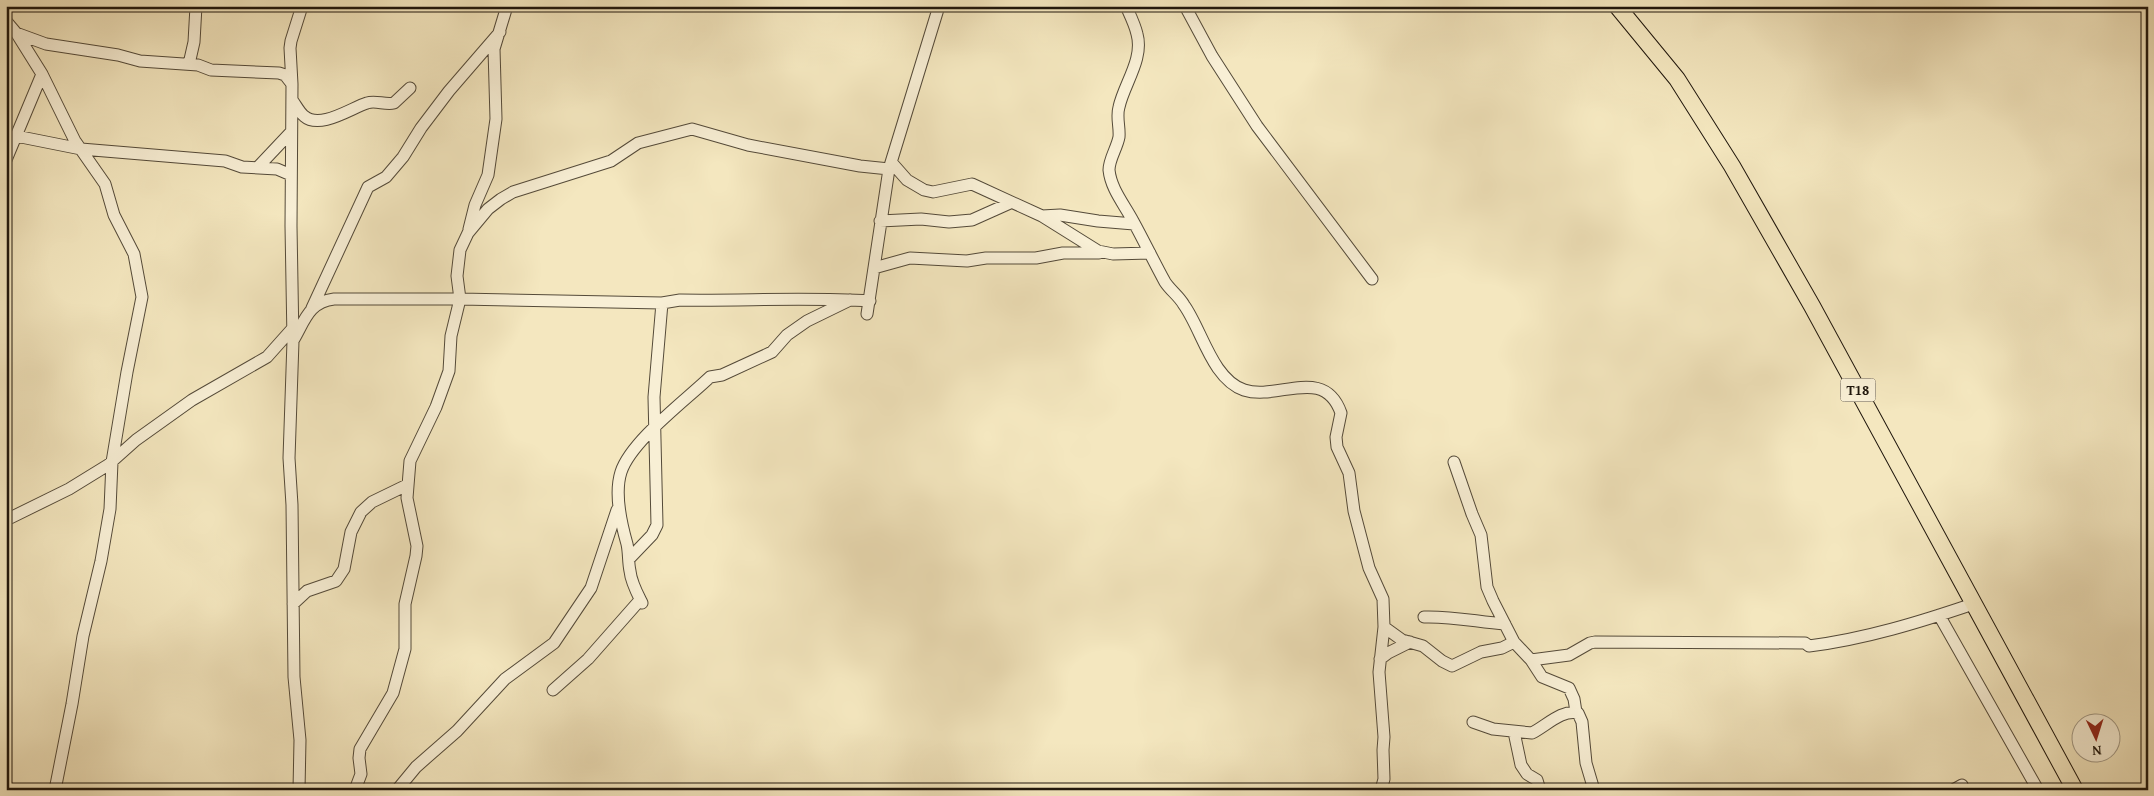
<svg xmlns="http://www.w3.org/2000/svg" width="2154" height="796" font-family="'Gentium Book Plus',serif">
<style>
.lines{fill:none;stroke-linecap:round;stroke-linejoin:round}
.minor-casing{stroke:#544a39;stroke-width:13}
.highway-casing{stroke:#1f160c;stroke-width:18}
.minor{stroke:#f8efd5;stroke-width:11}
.highway{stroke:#f4e7bf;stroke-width:16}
.labels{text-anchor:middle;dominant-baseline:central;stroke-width:5;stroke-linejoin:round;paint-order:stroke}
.shield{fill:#f8efd5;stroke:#605748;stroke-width:1}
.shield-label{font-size:14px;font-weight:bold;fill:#1f160c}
</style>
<rect width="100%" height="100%" fill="#f4e7bf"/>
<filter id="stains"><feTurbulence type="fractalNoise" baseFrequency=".004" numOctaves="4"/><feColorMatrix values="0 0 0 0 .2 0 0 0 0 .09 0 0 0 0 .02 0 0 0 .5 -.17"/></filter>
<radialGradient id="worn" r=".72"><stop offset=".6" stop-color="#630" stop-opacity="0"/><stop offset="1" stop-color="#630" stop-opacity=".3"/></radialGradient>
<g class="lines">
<defs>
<path id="minor" d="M1126,6C1130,15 1135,25 1137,34C1144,59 1124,84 1119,107C1116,117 1120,127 1119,137C1117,148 1109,159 1109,170C1111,189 1124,204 1133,221C1144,241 1154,262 1165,282C1170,290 1179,296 1184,305C1202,330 1212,379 1244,390C1278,401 1324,365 1341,413L1336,437L1337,447L1349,473L1354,511L1369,568L1383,599L1384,627L1379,672L1384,737L1383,750L1384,779L1381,790
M1185,6L1212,56L1257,126L1372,279
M6,21L17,34L42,74L75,141L105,184L114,215L134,254L142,297L127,372L112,462L110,509L101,561L83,636L72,704L55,790
M16,33L46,44L118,55L140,61L198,65L211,70L279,73L285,75L292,84
M189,64L194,42L196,6
M292,100C296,105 299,112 304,116C320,130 351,108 367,103C375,100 385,105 394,103L410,88
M16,136L81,149L225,161L242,167L277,169L291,175
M6,160L42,74
M892,163L907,180L924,190L933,192L972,184L1042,216L1098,251L1113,254L1150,253
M257,168L291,132
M1042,216L1060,215L1098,221L1134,224
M880,221L921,219L949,222L972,220L1010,203
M469,229L475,205L488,175L496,119L494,49L507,6
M874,268L910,258L967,261L986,258H1036L1063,253H1099
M312,308L368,187L386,177L403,157L421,128L449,91L500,32
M867,314L889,169L939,6
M294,339C305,320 309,302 334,299H460L662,303L680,300C743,301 807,297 870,301
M1454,462L1472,514L1481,535L1487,587L1493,601L1514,642L1531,660L1542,677L1569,688L1574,699L1576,712
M6,520L69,489L108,465L136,440L192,400L267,357L292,329
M629,559L652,535L657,525L654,397L662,303
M642,603C637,593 631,582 630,571C628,562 629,553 627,544C621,523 614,494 621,472C631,441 686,400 710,377L722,375L772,352L787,335L807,321L850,300
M293,604L307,591L336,581L344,569L351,532L361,512L372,502L407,485
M1939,615L2038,790
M1424,617C1452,616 1478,622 1505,624
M1384,627L1402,640L1423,646L1442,661L1452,666L1481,652L1502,648L1514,642
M1380,659L1388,653L1410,642
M1531,660L1569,655L1590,643L1595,642L1805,643L1809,646C1865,639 1920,622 1973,604
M553,690L588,659L640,600
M1473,722L1493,729L1532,733C1546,726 1562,709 1578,713L1582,722L1586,763L1594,790
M1514,732L1521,765L1527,774L1537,780L1540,790
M299,790L300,740L294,677L292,505L289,458L293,341L291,226L292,84L290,48L291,41L302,6
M355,790L361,774L359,758L360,749L393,693L405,649V604L416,556L417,546L407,498L410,461L436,407L449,371L451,336L460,299L457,276L460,250L468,233L488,209L501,199L513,192L611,161L638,143L692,129L748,145L860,166L889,169
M397,790L416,767L457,731L505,679L554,643L591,588L617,510
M1953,790L1962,785
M2147,790L2148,789"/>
<path id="highway" d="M1617,6L1677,79L1732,166L1812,306L2075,790"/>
</defs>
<use href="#minor" class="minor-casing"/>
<use href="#highway" class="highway-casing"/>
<use href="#minor" class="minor"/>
<use href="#highway" class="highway"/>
</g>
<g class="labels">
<rect class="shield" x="1840.5" y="378.5" width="35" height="23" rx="4"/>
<g class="shield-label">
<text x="1858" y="390">T18</text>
</g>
</g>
<rect width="2154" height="796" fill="none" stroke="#f4e7bf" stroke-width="25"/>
<rect x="8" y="8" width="2139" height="781" fill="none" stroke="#1f160c" stroke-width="2.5"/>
<rect x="12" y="12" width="2129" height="771" fill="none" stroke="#1f160c"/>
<g transform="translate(2096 738) rotate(176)"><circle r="24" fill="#f8efd5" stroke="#a19885"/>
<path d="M0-4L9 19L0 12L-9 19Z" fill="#8f2418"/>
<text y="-8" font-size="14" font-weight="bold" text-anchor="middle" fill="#1f160c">N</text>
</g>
<rect width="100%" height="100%" filter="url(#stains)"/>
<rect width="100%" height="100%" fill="url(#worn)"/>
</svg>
